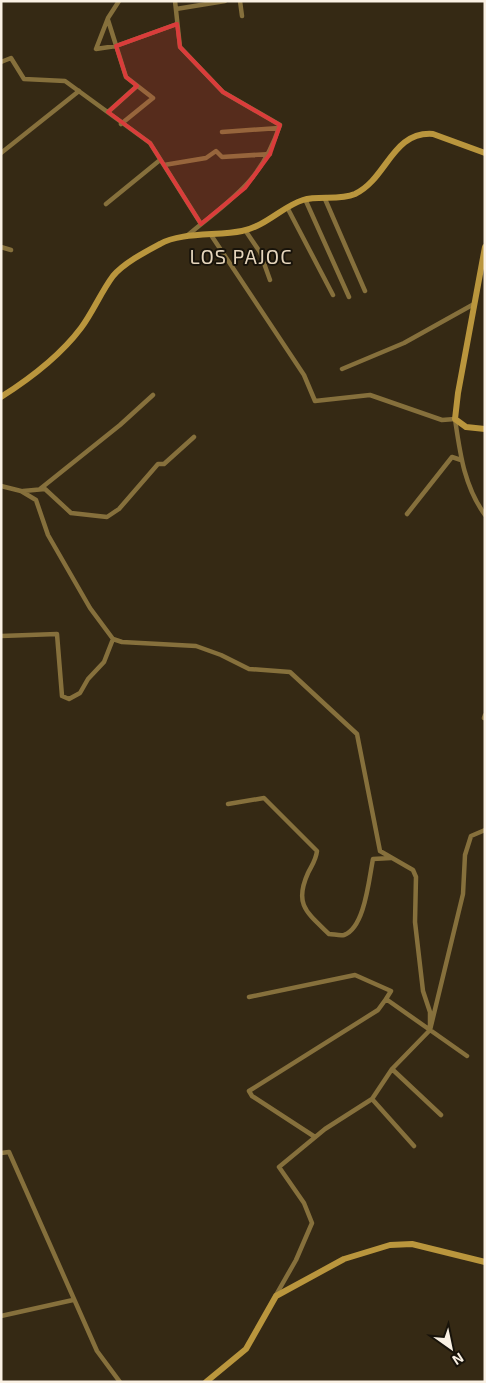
<svg xmlns="http://www.w3.org/2000/svg" width="486" height="1383" font-family="'Exo 2',sans-serif">
<style>
.lines{fill:none;stroke-linecap:round;stroke-linejoin:round}
.street{stroke:#86703c;stroke-width:4.5}
.secondary{stroke:#ba963d;stroke-width:6}
.marked{fill:#da3c3b;fill-opacity:0.2;stroke:#da3c3b;stroke-width:4;stroke-linejoin:round}
.labels{text-anchor:middle;dominant-baseline:central;stroke-width:4;stroke-linejoin:round;paint-order:stroke}
.quarter-label{font-size:20px;letter-spacing:1px;fill:#e5d5bc;stroke:#18130a}
</style>
<rect width="100%" height="100%" fill="#352914"/>
<g class="lines">
<path class="street" d="M119,1L108,18L96,49L116,46L177,24
M175,1L180,47L223,92L280,125C260,184 232,198 188,235
M240,1L242,16
M176,9L225,1
M108,20L126,77L153,98L121,124
M1,62L11,58L24,79L65,81L150,143L201,224
M108,112L137,86
M222,132L279,128
M1,153L79,91
M164,165L206,158L216,151L222,157L270,154
M305,199L349,297
M325,199L365,291
M106,204L160,160
M288,209L333,295
M245,230L260,252L270,280
M211,235L304,375L315,401L370,395L442,420L455,419C460,453 464,486 485,515
M1,247L11,250
M342,369L404,343L474,304
M1,486L21,491L36,500L48,535L90,608L113,639L122,642L196,646L221,655L249,669L290,672L357,734L380,851L413,870L416,877L415,922L423,991L430,1012V1030
M40,489L120,425L153,395
M23,491L45,489L71,513L107,517L119,509L158,464H164L194,437
M407,514L452,457L461,460
M1,636L57,634L62,696L69,699L80,693L88,679L104,662L113,639
M484,718L485,715
M228,804L264,798L317,851C316,860 312,865 308,873C294,904 306,912 329,934C333,934 340,936 344,935C365,928 369,878 373,859L391,858
M249,997L355,975L391,991L386,999L467,1056
M392,1069L441,1115
M372,1099L414,1146
M315,1137L252,1096L249,1091L378,1010L386,999
M1,1153L9,1152L97,1351L120,1382
M276,1295L296,1260L312,1223L304,1203L279,1167L325,1129L372,1099L392,1069L430,1030L463,894L465,855L471,836L485,830
M1,1316L73,1300"/>
<path class="secondary" d="M485,247L458,393L455,419L466,427L485,429
M1,397C31,378 60,356 81,328C93,312 101,292 113,276C124,263 145,252 160,244C180,232 218,236 242,231C266,226 283,206 303,200C319,195 339,201 355,194C387,179 392,131 433,134L485,153
M206,1382L246,1349L276,1296L344,1259L390,1245L412,1244L485,1262"/>
</g>
<path class="marked" d="M177,24L180,47L223,92L280,125L270,154L245,188L201,224L150,143L108,112L137,86L126,77L116,46Z"/>
<g class="labels">
<g class="quarter-label">
<text x="241" y="256">LOS PAJOC</text>
</g>
</g>
<rect width="486" height="1383" fill="none" stroke="#faf1e4" stroke-width="5"/>
<g transform="translate(451 1348) rotate(147)" stroke="#18130a" stroke-width="4" paint-order="stroke">
<path d="M0-4L9 19L0 12L-9 19Z" fill="#faf1e4"/>
<text y="-8" font-size="14" font-weight="bold" text-anchor="middle" fill="#faf1e4">N</text>
</g>
</svg>
